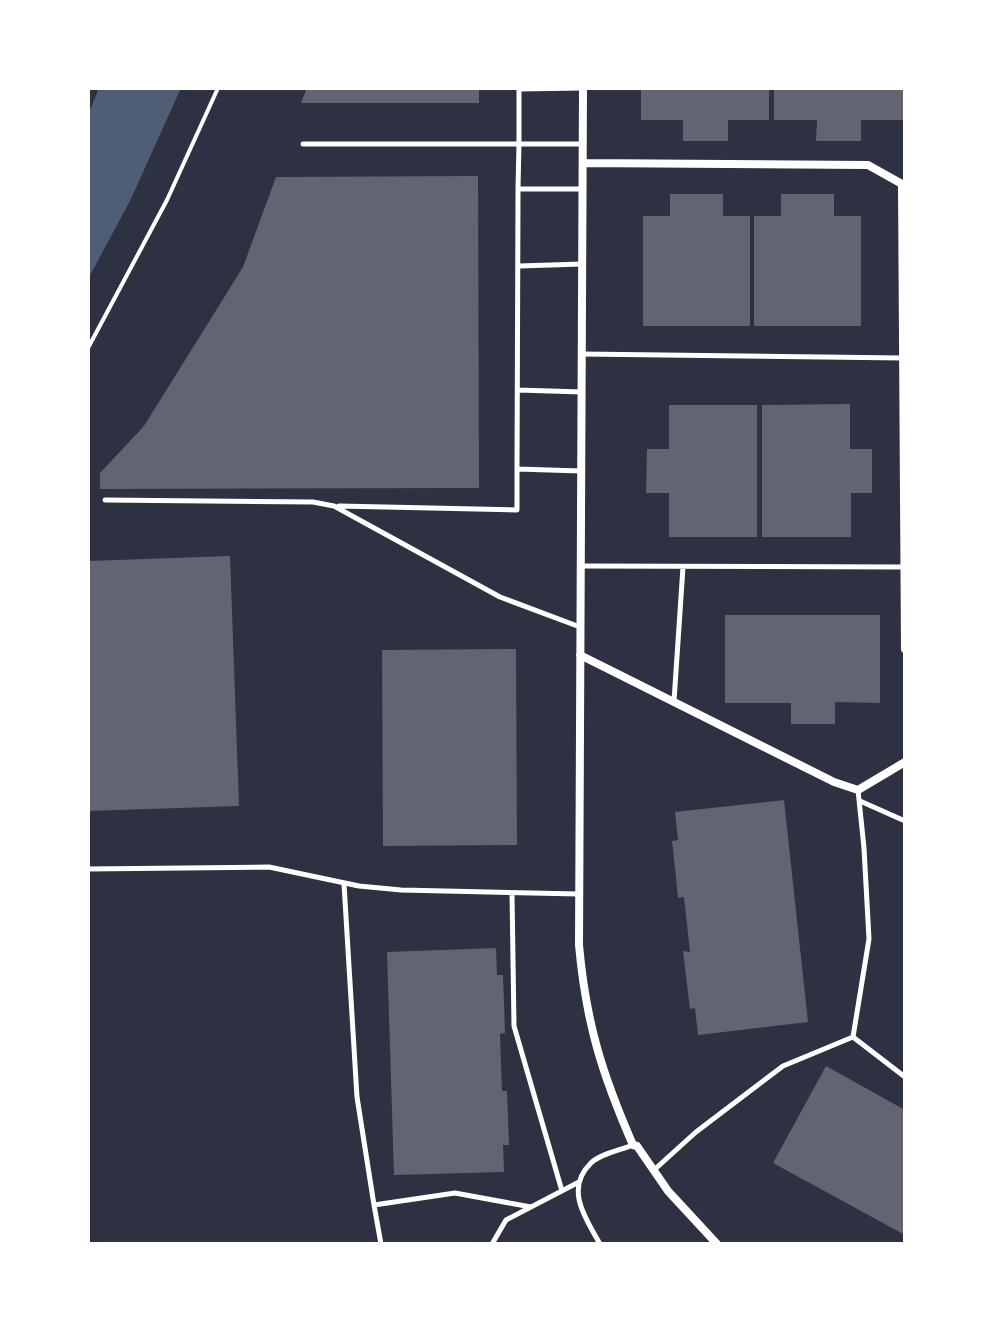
<svg xmlns="http://www.w3.org/2000/svg" width="993" height="1332" font-family="Raleway,sans-serif">
<style>
.water{fill:#4f5d75}
.building{fill:#626471}
.lines{fill:none;stroke-linecap:round;stroke-linejoin:round}
.path{stroke:#fff;stroke-width:4}
.service{stroke:#fff;stroke-width:5}
.minor{stroke:#fff;stroke-width:8}
</style>
<rect width="100%" height="100%" fill="#2d3142"/>
<path class="water" d="M99,88H181L130,201L88,279V115Z"/>
<path class="building" d="M307,88H479V103H301Z
M641,88H769V120H728V141H683V120H641Z
M774,88H903V120H861V141H816L817,120H774Z
M478,176L479,488L100,489V473L144,426L243,267L276,177Z
M670,194H723V216H750V326H643V216H670Z
M781,194H834V216H861V326H754V216H781Z
M850,404V449H872V493H851V537H762V405Z
M669,405H757V537H669V493H646L647,449H669Z
M230,556L239,806L88,811V561Z
M725,615H880V703L835,702V724H791V703H725Z
M516,649L517,845L383,846L382,650Z
M784,800L808,1022L698,1035L695,1008L690,1009L683,951L690,952L684,897L678,898L675,868L672,841L678,840L675,812Z
M496,948L497,975H503L505,1033L500,1034L502,1091H507L509,1145H503L504,1172L394,1175L387,952Z
M826,1066L905,1110V1235L773,1163Z"/>
<g class="lines">
<path class="path" d="M88,348L167,200L218,88"/>
<path class="service" d="M519,88V144H583
M519,89L582,88
M303,144H519L518,189
M519,266L582,264
M582,354L903,358
M518,390L582,392
M581,471L517,469L518,198V189H583
M105,500L313,502L334,506L500,597L580,627
M339,506L517,510V469
M582,566L904,567
M674,701L683,567
M860,801L905,821
M88,869L269,867L359,886L401,890L579,894
M344,884L357,1097L374,1205
M512,893L514,1026L562,1191
M853,1037L905,1077
M654,1170L696,1132L783,1066L853,1037L869,939L864,848L858,790
M381,1244L374,1205L455,1193L531,1207
M492,1244L506,1220L579,1182
M600,1244C586,1219 564,1189 591,1163C600,1154 621,1150 633,1145"/>
<path class="minor" d="M583,88L579,945C586,1023 602,1074 633,1145L637,1146L668,1191L717,1244
M583,163L868,165L902,184L905,649
M580,655L834,782L858,790L905,762"/>
</g>
<rect width="993" height="1332" fill="none" stroke="#ffffff" stroke-width="180"/>
</svg>
